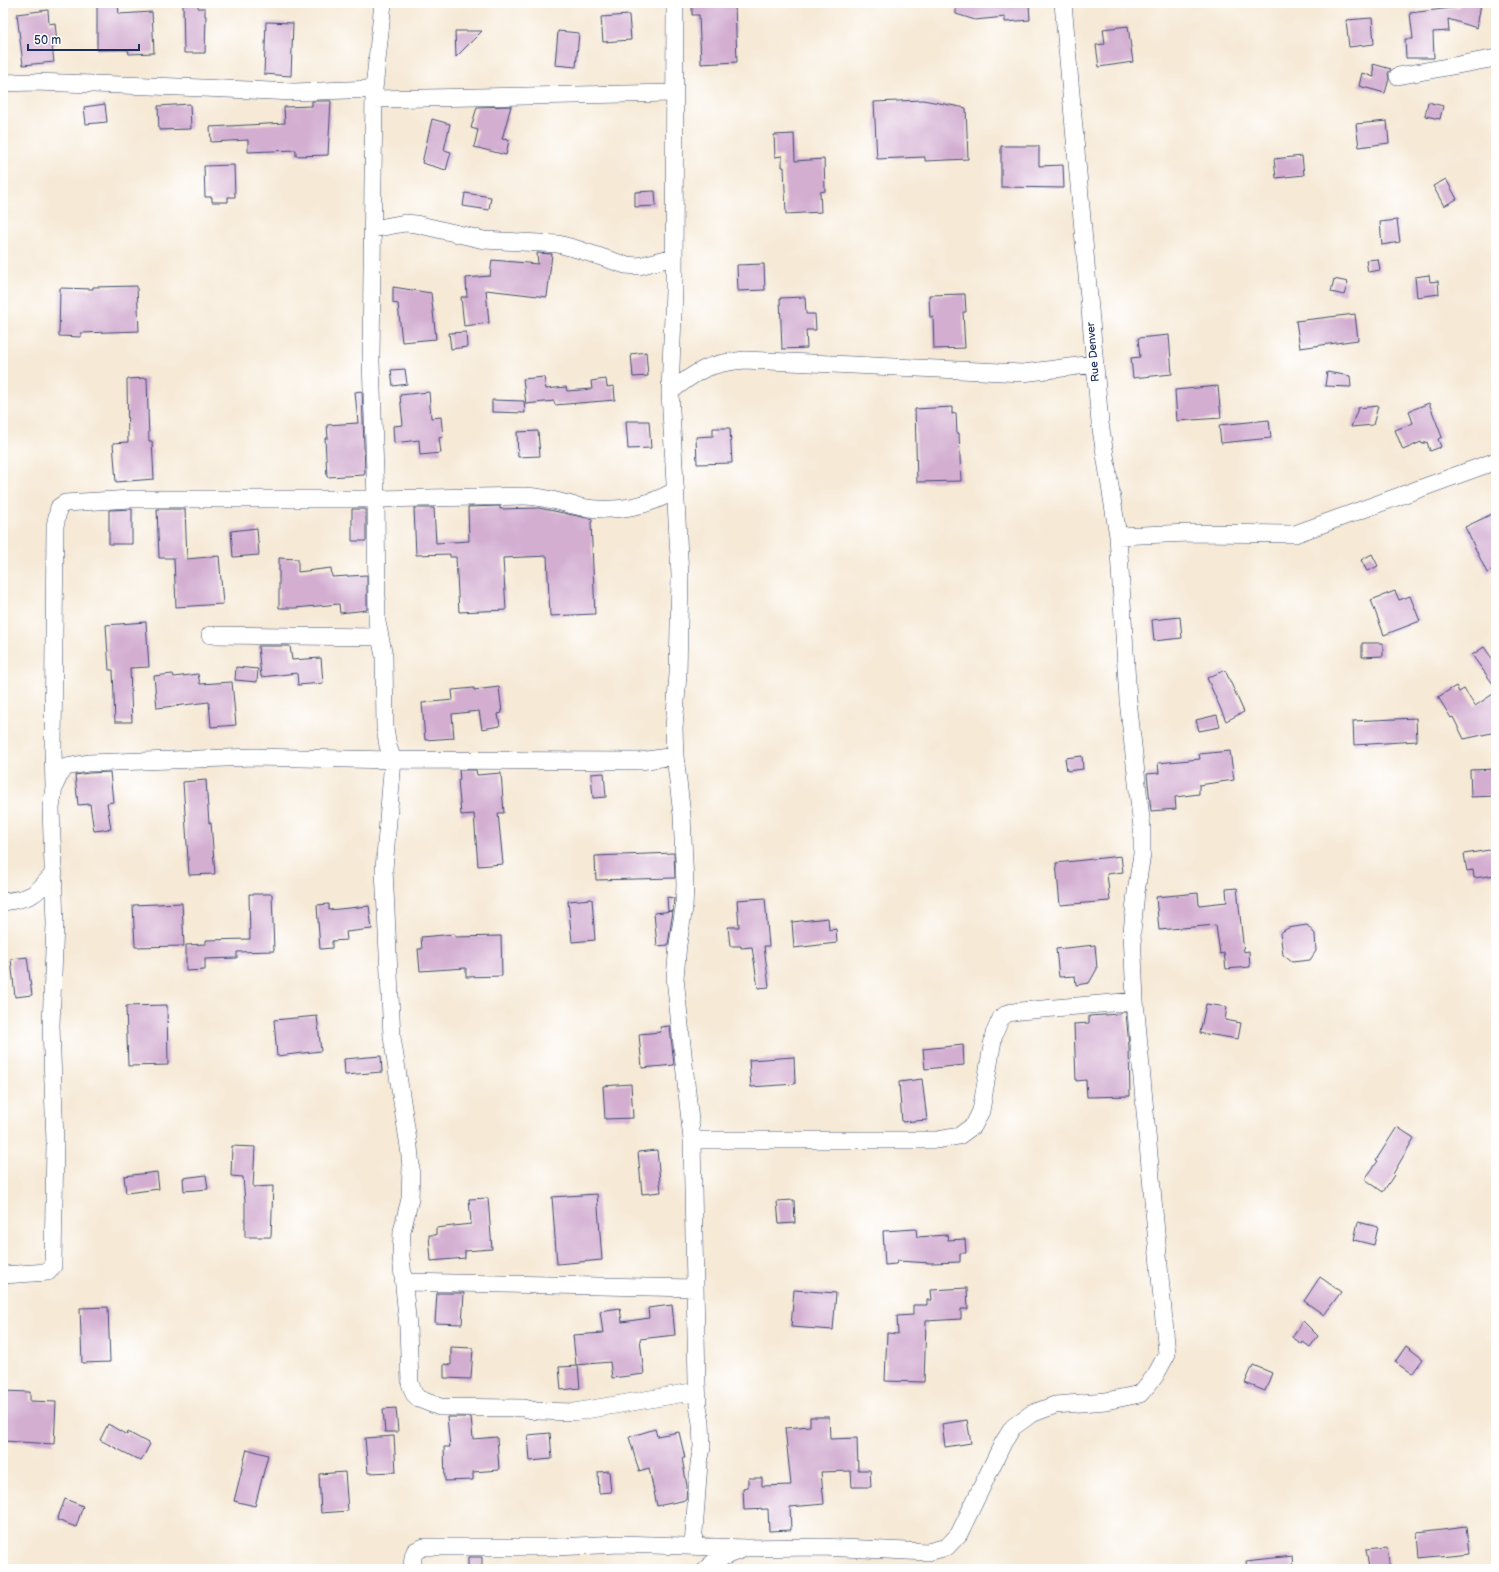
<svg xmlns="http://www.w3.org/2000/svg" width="1499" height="1572" font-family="'Balsamiq Sans',sans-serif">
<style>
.building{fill:#d3aed1}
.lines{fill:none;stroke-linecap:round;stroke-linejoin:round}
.minor-casing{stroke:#3c4b70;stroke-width:18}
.minor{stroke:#fff;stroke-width:17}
.labels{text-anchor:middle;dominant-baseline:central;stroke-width:4;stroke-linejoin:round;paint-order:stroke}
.street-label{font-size:11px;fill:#1b2f5e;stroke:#fff}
</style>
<rect width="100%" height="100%" fill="#fff"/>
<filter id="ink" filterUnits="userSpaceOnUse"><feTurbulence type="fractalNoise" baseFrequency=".025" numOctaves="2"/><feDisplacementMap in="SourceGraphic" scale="8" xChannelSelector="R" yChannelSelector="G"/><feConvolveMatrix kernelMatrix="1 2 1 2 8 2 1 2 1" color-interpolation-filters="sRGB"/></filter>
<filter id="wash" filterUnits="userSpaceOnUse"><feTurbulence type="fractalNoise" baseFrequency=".012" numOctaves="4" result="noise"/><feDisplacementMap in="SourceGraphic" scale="16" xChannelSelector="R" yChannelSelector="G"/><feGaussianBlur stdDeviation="0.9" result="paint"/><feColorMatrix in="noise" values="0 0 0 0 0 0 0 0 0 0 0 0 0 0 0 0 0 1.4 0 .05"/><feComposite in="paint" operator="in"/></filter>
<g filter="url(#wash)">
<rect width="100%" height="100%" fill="#f6e9d5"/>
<g id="blocks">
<path class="building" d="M97,3H118L119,14L152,12L154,53L129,54L128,50H97Z
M183,3H198V8H205V16H206L205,53H184Z
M692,3H735L737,62L701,64L699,15H692Z
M956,3H1029L1030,20L1005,22V17L975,20L956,14Z
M1460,3H1481L1477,28L1448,19L1449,31L1433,32L1434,58H1406L1405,39H1413L1410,13L1460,7Z
M48,10L49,24L55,23L57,44L52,45L54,62L23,65L17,14Z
M629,15L631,40L603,42L601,17Z
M1372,18L1374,44L1349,47L1346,20Z
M266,22L293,23L291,76L264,74Z
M1128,26L1133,62L1099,67L1096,45L1105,44L1103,29Z
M455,31H482L456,57Z
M558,31L579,33L576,67L555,65Z
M1373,64L1391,69L1388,73L1389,79L1385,93L1359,86L1362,73L1374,77Z
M923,100L966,108L968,159L925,161V157L877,159L874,102Z
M312,101H331L328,155L296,156V150L248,152V140L211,142L210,127L285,123L284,107L312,106Z
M1428,102L1443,106L1440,119L1425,116Z
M105,104L107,122L86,124L84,107Z
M190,104L191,129L159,130L158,106Z
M511,106L502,139L509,140L506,155L474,147L478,130L471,128L477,107Z
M432,119L450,124L444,150L451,152L446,170L422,163Z
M1387,121L1389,143L1359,147L1356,124Z
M794,134L795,161L824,159L825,191L820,192L821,212L786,214L784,167H782V156L775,157L774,135Z
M1001,146H1039V166L1063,165L1064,188L1001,187Z
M1302,156L1304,175L1276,178L1274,159Z
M234,165L235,197H228V202H212V197H205L204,166Z
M1446,179L1457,199L1444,206L1433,186Z
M655,191L656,206L635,207V192Z
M465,193L491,197L489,210L463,206Z
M1397,220L1400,242L1382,245L1380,222Z
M537,253L552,254L547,297L486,290L489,323L464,326L461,297H467L466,278L490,276L492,260L538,264Z
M1378,259L1380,270L1368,272L1366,260Z
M764,264L765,290L738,291L737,265Z
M1429,275L1430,282L1438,281L1439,294L1417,297L1415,277Z
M1334,279L1348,282L1344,295L1331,292Z
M137,286L139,331L81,333V337L59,336L60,288L93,289V287Z
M393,287L431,293L436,339L402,342L398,304L393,303Z
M965,294L966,312H963L965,348L934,349L933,317H930L929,295Z
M805,297L806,314H815L816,330H806L807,348L782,349L780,298Z
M1355,314L1358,340L1300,348L1296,321Z
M466,332L467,347L451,349L449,333Z
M1169,335L1172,374L1133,378L1131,358L1140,357L1138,338Z
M646,352L648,376L633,377L631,354Z
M405,369L407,384L393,386L391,370Z
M1327,372L1350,376L1351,387L1325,386Z
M544,377L546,389L566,387L567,391L592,389L591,381L606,379L607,387L614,386L615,400L555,405L554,401L526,404L523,379Z
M147,378L149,441H152L154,479L116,482L113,443L128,442L127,379Z
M1218,386L1221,418L1177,421L1175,390Z
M362,391L365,473L364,475L327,477L325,438H328L327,425L358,423L355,392Z
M429,392L431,418L441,417L443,437L439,438L441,453L420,455L419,440L394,443L393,426L403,425L400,395Z
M492,400L524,401L525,413L492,412Z
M1429,403L1442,437L1438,439L1441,447L1430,451L1427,442L1422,444L1421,442L1403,450L1395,430L1413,423L1409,411Z
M1378,406L1373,425L1351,427L1358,408Z
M952,407V414L956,413L957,433H959L961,481L917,482L915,409Z
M1269,420L1271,438L1221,443L1219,425Z
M626,421H649L651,448L628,449Z
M713,428H730L732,463L697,464L696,437L713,436Z
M538,431L540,456L518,457L517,432Z
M500,506V509L539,508L592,519V522H591L595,614L550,616L547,556L503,558L506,610L459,612L456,557H450V554L416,555L414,508H434L436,543L469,541L468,507Z
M132,509V544H109V510Z
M157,509H185L187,559L219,556L223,604L176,607L174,558H159Z
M352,509H366V541H352Z
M1496,512V568L1487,573L1465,527Z
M257,528L259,555L233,557L231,531Z
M1372,554L1378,566L1367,571L1361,560Z
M279,558L298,559V572L331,568L332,577L367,575V610L340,613L339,604L295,608H279Z
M1395,591L1399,600L1410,596L1420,621L1384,635L1371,600Z
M1180,617L1182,638L1154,641L1152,620Z
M146,622L149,667L130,668L132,722H115L113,670H109L106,625Z
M1362,643H1383V656L1362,657Z
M258,646H290L292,660L321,658L323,683L298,685L297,673L261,677Z
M1484,647L1496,664V688L1472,655Z
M236,667L258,669L257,682L235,680Z
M1225,670L1244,712L1226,721L1207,678Z
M173,674L174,677L198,674L200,684L232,682L236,725L211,727L209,702L157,708L154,676Z
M1456,686L1459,692L1464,689L1475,706L1496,692V732L1464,739L1453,717L1451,718L1438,697Z
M499,687L502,713L498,714L500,726L482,729L479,711L452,714L454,738L425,740L422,703L453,700L452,690L474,688V690Z
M1217,715L1220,727L1199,731L1196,720Z
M1416,718L1417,741L1354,745L1353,721Z
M1230,751L1234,780L1199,785V794L1175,797L1176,809L1151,811L1147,774L1159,773L1158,763L1200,759L1199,754Z
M1082,756L1083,769L1067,771L1065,758Z
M1496,769V796L1471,797L1470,770Z
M459,770H476L477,775L501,773L504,813H498L503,864L478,866L474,814L461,815L458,780H460Z
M110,772L113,802L107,803L111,829L94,831L90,804L78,805L75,775L89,773Z
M604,773L606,797L593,798L591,774Z
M206,780L209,823H211L215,874L189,875L183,782Z
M1496,849V875L1474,878L1473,870L1467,871L1464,854Z
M674,853L675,878L596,880L595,856Z
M1121,856L1123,872L1107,874L1110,901L1060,905L1056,863Z
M1237,888L1244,952L1249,951L1250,967L1226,969L1224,953L1220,954L1216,925L1159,930L1156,897L1198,893L1199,905L1227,902L1226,889Z
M249,894H272L274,951L237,952V958L205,959V970L186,971V945L206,944V940L250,939Z
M667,897L674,898L673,911H668Z
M765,898L769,946H764L769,987L758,988L752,947L741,948V946H730L728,927H739L737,900Z
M592,899L595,940L572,942L568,901Z
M182,903L184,946L135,947L133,905Z
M329,904V910L369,906L372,929L346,932L347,940L332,941V948L320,949L317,905Z
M673,911L668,945L657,946L654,913Z
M828,918L829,930L836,929L837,943L794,948L792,922Z
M1307,925L1315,934L1316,951L1310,960L1292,962L1283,955L1280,933L1288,928Z
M455,934V937L501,936L502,976L466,977V968L420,971L418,949H422L421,937Z
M1095,945L1097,969L1089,983L1076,985L1075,976L1059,977L1056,949Z
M27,957L32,995L15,997L11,959Z
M1206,1004L1227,1007L1225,1020L1241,1023L1238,1039L1200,1033Z
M167,1005L168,1065L128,1066L126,1006Z
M1120,1012H1126L1129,1047L1130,1096L1087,1097L1086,1080L1076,1081L1074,1024L1089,1023V1016L1119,1014Z
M317,1016L321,1051L277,1056L274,1020Z
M670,1026L674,1065L642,1068L639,1034L661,1032L660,1027Z
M963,1045L964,1065L925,1069L923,1049Z
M381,1056L382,1072L345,1075L344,1059Z
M794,1057L795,1084L751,1087L749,1060Z
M922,1079L927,1120L902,1122L899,1082Z
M631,1084L633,1118L605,1119L603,1086Z
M1397,1127L1414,1138L1393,1174L1394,1175L1383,1192L1365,1179L1378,1161L1376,1160Z
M232,1146L255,1147L253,1187L273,1186L271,1237H245V1202L243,1177L231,1176Z
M657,1150L661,1192L642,1194L638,1152Z
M157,1172L159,1189L126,1193L124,1176Z
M206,1175L208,1189L184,1191L183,1178Z
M597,1194L602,1260L557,1264L552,1197Z
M488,1198L492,1249L465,1251V1258L431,1261L429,1235H436V1228L471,1224L469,1199Z
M794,1200L795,1223L779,1224L777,1201Z
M1358,1222L1378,1227L1374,1245L1354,1240Z
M916,1229L917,1237L947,1235L948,1240L965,1239L966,1253H960V1262L931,1263L897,1261L896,1264L885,1265L883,1231Z
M1320,1277L1341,1292L1324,1315L1304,1301Z
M967,1288L968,1309H961V1319L926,1321L924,1382L885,1381L887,1333L898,1334L897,1316L913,1315V1305H927V1300H932L931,1290Z
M794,1290L836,1293L833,1330L791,1327Z
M437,1293H464L462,1324L435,1323Z
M672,1305L675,1335L640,1339L644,1374L612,1378L610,1362L576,1365L573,1335L603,1333L600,1311L620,1308L622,1322L649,1318L648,1308Z
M108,1307L110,1362L82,1363L80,1308Z
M1303,1321L1318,1336L1310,1347L1303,1342L1302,1344L1292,1337Z
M1406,1346L1423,1359L1412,1374L1395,1362Z
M451,1347L473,1348L471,1379L444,1378V1364L451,1365Z
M1253,1365L1272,1373L1265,1391L1245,1383Z
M578,1366L580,1388L561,1390L559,1367Z
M3,1391L30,1392V1401L56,1402L54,1444L3,1441Z
M396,1408L398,1432H385L383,1409Z
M447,1417H471L473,1439L497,1437L499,1470L473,1472V1480L445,1481L444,1447H450Z
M810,1417H829L830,1439L857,1438L858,1470H870L871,1487H852L851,1471L821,1472L824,1504L790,1507L791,1530L769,1531L768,1509L744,1510L743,1488L748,1487V1478H762V1486L791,1485L785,1428L810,1426Z
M967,1420L971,1443L945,1447L942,1424Z
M108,1424L127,1435L128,1432L150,1444L141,1461L100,1440Z
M655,1429L657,1436L679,1432L685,1458H682L687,1486L686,1500L657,1506L649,1468L639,1471L629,1437Z
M550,1433L552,1459L530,1461L528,1435Z
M394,1436L396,1472L368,1473L365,1438Z
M247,1449L268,1455L255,1506L234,1501Z
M609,1471L611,1492L599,1493L598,1472Z
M345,1472L348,1511L321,1513L319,1474Z
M65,1499L83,1506L76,1527L57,1520Z
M1467,1527L1470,1553L1419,1558L1417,1533Z
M1387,1547L1390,1569H1369L1366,1549Z
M1292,1556L1293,1569H1247L1246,1561Z
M468,1557H482V1569H468Z"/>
</g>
</g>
<g filter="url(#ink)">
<use href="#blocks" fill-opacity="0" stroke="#3c4b70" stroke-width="1"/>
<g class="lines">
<defs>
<path id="minor" d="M383,3L374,89L371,362L376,499L377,622L384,656L385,728L388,746L393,760L384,869L392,1037L409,1147L411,1167L410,1199L402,1231L401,1256L408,1327L410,1383L414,1394L419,1399L440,1407L524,1408L536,1411L574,1412L697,1391
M675,3L674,290L670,392L680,575L678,674L674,728L675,756L682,815L685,885L684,908L678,944L675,978L692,1140L697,1382L698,1406L701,1423L702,1447L699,1463L693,1546
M1398,76L1496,58
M3,83L35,82L179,87L294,92L374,89
M374,99L674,93
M373,229L405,223L416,224L484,240L558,244L577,249L625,265L639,266L674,257
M670,392C698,370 709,363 745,360L1023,373L1094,364
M1118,536L1189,533L1295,534L1496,461
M210,635L380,637
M54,787L53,750L55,526L59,507L65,503L131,499H376L524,496C543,496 562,503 581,507C613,513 648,507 676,490
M3,902C33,898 34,896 54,873
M692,1140H937L959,1136L974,1125L981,1111L994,1034L1001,1018L1008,1013L1020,1011L1135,1001
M3,1275L48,1272L53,1266V1262L55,1143L51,1025L55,924L51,808L54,787L59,776L66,767L88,763L254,757L393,760L640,761L675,756
M404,1282L695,1288
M412,1569L413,1557L415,1551L424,1547H556L620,1544L747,1548L822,1547L928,1552L947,1547L959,1534L1003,1443L1013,1427L1031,1414L1055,1405L1106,1401L1140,1394L1155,1376L1167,1354L1135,1001L1132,932L1136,892L1142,854V828L1128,700L1118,536L1100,423L1063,3
M706,1569C716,1559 727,1555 741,1550"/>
</defs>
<use href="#minor" class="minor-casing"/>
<use href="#minor" class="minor"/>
</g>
</g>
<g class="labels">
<g class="street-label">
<text transform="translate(1093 352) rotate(-95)">Rue Denver</text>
</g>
</g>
<rect width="1499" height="1572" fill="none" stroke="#fff" stroke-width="16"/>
<path d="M28 44v6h111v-6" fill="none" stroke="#1b2f5e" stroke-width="2"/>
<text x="34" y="44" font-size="12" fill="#1b2f5e" stroke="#ffffff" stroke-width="3" paint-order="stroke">50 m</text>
</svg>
